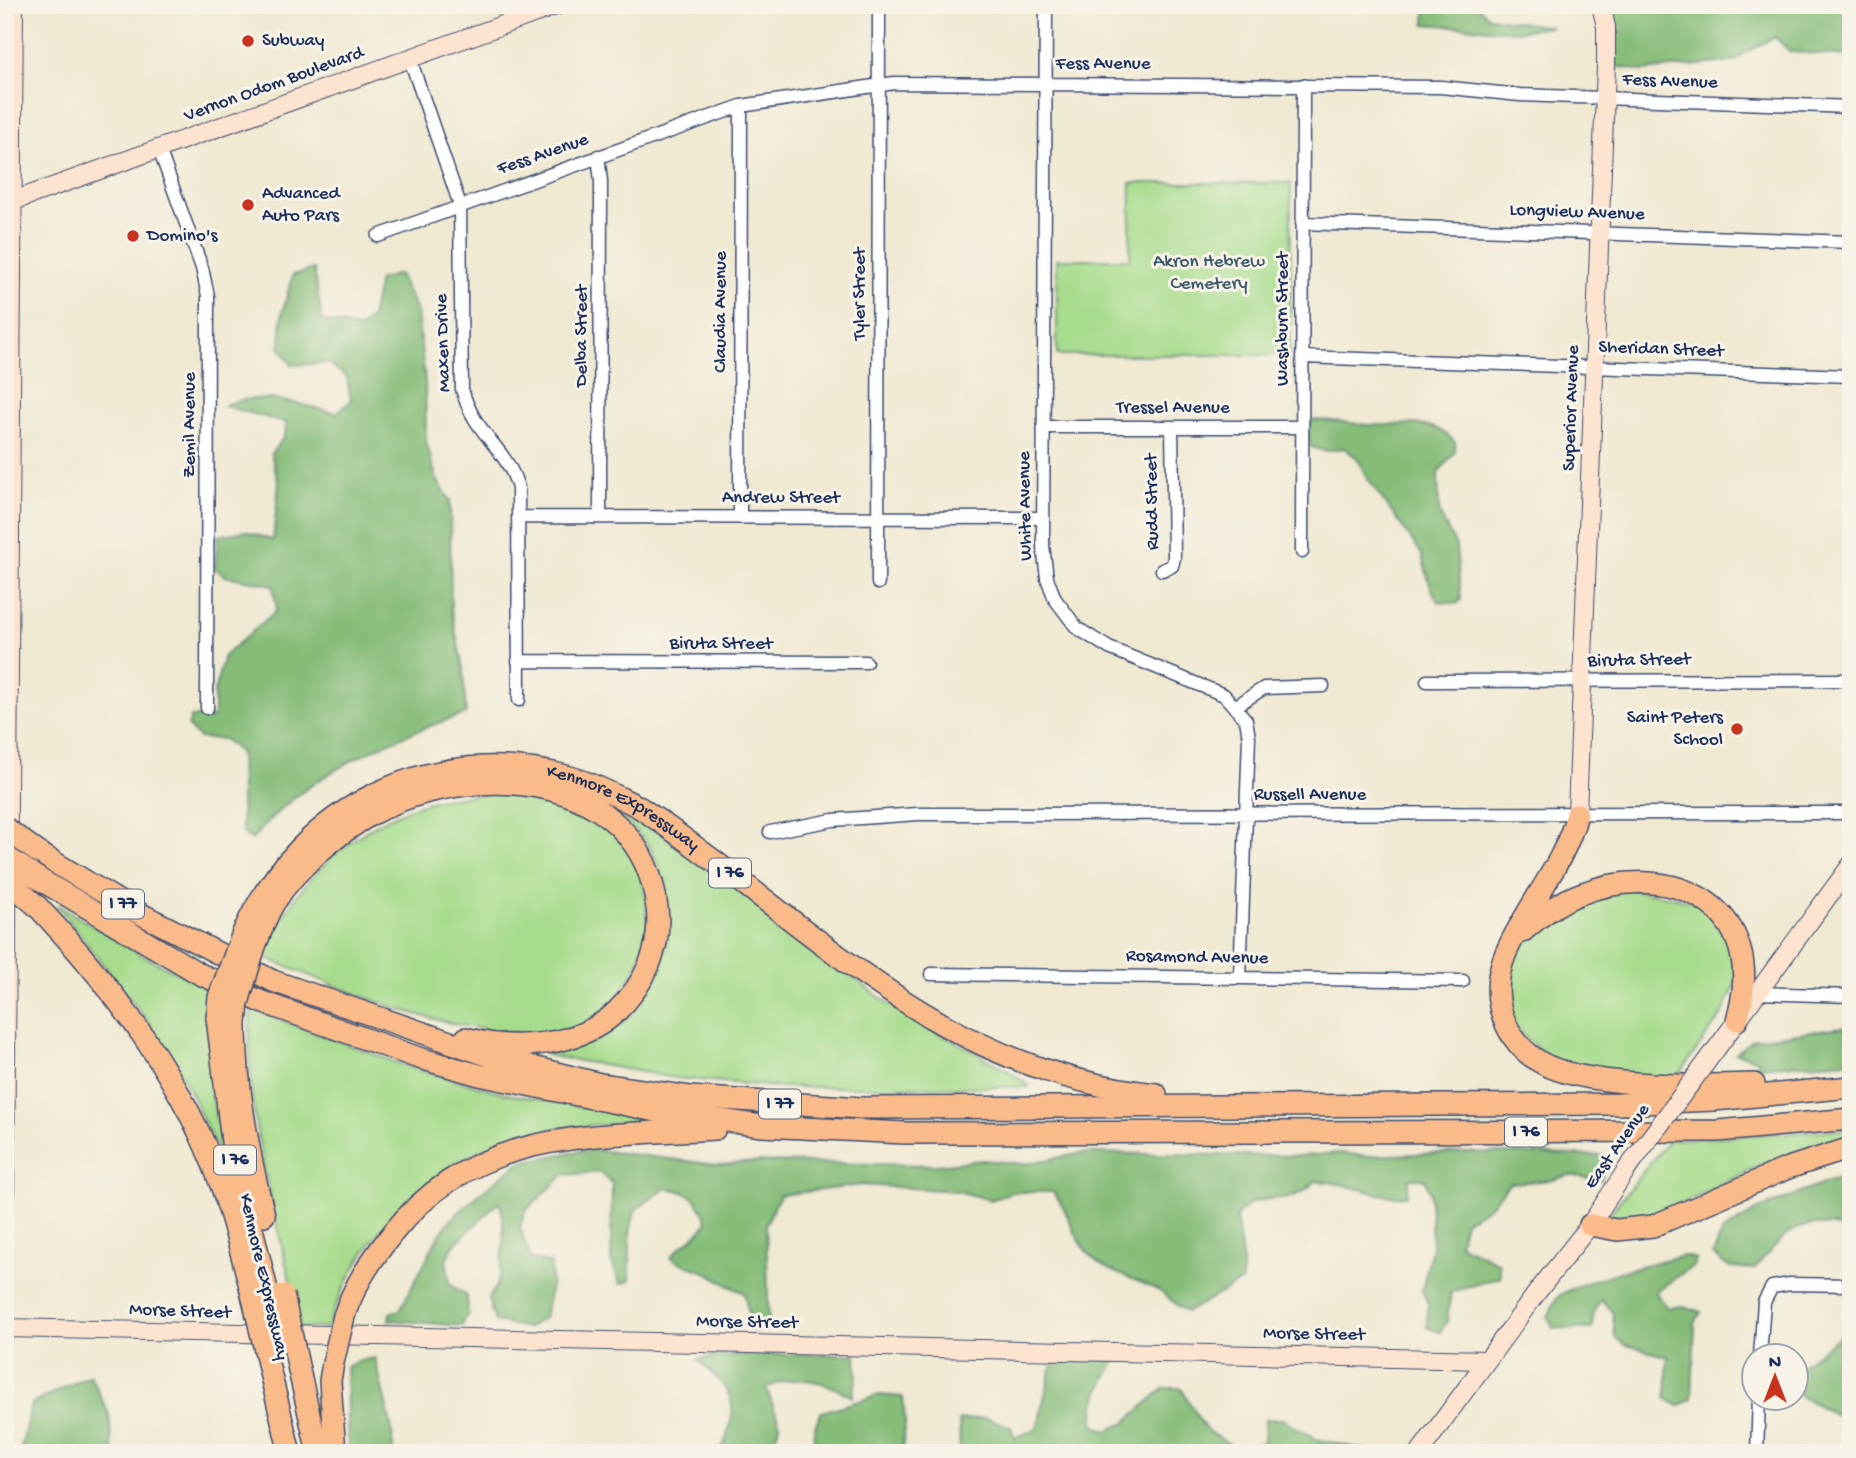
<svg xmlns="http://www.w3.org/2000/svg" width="1856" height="1458" font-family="'Gochi Hand',sans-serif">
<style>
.green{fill:#a7dc8c;stroke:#618675;stroke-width:2}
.forest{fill:#85bc78;stroke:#50766b;stroke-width:2}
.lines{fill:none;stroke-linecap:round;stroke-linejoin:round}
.street-casing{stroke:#3b4b6f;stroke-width:15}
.secondary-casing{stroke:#3b4b6f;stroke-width:20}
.highway-casing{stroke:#3b4b6f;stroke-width:24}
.street{stroke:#fff;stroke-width:12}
.secondary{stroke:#fde4d1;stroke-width:18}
.highway{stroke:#fabb8b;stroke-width:21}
.secondary-bridge-casing{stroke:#3b4b6f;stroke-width:20;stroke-linecap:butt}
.highway-bridge-casing{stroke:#3b4b6f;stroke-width:24;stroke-linecap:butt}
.secondary-bridge{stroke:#fde4d1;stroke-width:18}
.highway-bridge{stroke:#fabb8b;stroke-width:21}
.poi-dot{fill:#c8321e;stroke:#f7f3e8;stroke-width:2.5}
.labels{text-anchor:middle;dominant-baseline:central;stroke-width:6;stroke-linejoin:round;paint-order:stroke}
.shield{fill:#f7f3e8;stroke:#5d6a87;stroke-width:2}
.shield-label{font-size:18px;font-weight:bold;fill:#1b2f5e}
.poi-label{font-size:19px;fill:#1b2f5e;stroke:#f7f3e8;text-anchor:start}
.street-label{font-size:19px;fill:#1b2f5e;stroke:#f7f3e8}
.park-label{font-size:19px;fill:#3e5a6a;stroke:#f7f3e8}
</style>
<rect width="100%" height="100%" fill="#f7f3e8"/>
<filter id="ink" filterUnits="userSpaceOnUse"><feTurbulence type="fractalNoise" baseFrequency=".0143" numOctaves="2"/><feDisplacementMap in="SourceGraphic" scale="14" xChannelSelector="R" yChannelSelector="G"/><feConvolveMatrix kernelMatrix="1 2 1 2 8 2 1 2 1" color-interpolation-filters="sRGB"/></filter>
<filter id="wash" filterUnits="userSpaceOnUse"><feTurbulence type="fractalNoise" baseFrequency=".00686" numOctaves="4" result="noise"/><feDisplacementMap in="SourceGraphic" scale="28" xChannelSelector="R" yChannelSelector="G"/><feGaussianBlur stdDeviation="1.57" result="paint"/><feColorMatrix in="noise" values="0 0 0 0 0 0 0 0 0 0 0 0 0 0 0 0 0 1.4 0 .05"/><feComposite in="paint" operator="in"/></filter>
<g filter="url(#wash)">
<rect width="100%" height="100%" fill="#efe9d2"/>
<path class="green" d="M1131,183H1291L1290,355H1057V259H1130Z
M485,793C526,796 568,797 602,823C664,869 660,964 602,1012C591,1021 579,1030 565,1032C555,1034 543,1033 533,1033C439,1032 350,992 264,957C290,883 360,819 437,800C453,797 469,796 485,793Z
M592,793L653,827L898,1011C919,1024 1024,1075 1029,1087H782L676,1078L546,1055L547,1052C562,1049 580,1047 594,1041C663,1009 684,924 655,858C643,831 613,812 592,793Z
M1629,889L1698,902L1728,931L1737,980L1723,1013L1675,1080L1622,1076L1550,1059L1513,1026L1505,976L1523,940L1573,903Z
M56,904L142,955L213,990L211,1089L225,1166L184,1079L146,1019Z
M251,1009L403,1065L507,1094L653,1119L652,1123C613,1125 574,1124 535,1132C435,1152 360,1234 327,1328H300C282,1227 240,1116 251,1009Z
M1848,1129V1138C1822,1146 1795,1152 1770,1161C1719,1182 1672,1218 1615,1221L1610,1213L1669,1140Z"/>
<path class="forest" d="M1426,5H1476L1489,17L1551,27L1517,31L1425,24Z
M1612,5H1851V56L1790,52L1775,37L1744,53L1736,61L1643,71L1613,66Z
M314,269L322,321L360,328L371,317L379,280L399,274L417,311L425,381L426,441L436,478L450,500L451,609L463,668L466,714C393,736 299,778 252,840L242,832L240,753L224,739L199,738L188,727L191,717H214V692L224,656L277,610L273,585L225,576L215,568L218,536L245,531L273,540L279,484L271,454L284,437L287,423L224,406C255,389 305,406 336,413L351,401L347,377L328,363L292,365L280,347L282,313L293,275Z
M1313,420C1332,420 1349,423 1368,425C1399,427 1431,415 1455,442V452L1438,473L1439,513L1456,546L1461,600L1457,604L1438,601L1431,588L1421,553L1367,478L1357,458L1344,448L1324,451L1311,447L1307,428Z
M1851,1026V1061L1755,1067L1759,1060L1736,1053L1753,1039Z
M589,1149L718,1165L756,1162L936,1165L983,1160L1023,1164L1083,1153L1299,1156L1339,1153L1366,1156L1467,1152L1606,1156L1601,1180L1569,1175L1553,1180L1510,1183L1490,1206L1465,1221L1459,1244L1499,1263L1500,1277L1451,1292L1447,1321L1440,1332L1427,1327L1428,1304L1422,1290L1432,1248L1430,1193L1425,1179L1409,1178L1407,1196C1377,1199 1346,1181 1315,1181C1295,1204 1279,1195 1253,1202C1247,1204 1241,1212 1236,1216L1242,1256V1281L1187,1312C1176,1306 1170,1298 1161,1292C1137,1278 1107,1275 1088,1253C1071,1234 1070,1211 1053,1192H1012L991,1200L958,1191L861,1185L780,1195L766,1224L769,1329L753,1331L744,1292C729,1289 721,1279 708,1273C694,1267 683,1266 671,1257C682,1242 698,1238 707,1222C700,1199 690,1191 666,1188L635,1210L630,1233V1281L620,1284L611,1260L612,1183L599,1172L564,1175L526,1210L520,1227L531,1260L551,1263V1285L544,1318L528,1328L495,1322L488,1298C491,1294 496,1289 497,1284C503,1267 507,1216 499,1202L455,1244L446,1259L450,1284L467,1296L468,1313L462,1326L389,1320L390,1313L400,1310L438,1237L452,1218L485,1189L520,1162Z
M1851,1173V1230C1797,1216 1789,1230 1754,1269L1730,1268L1713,1255L1722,1232L1759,1209Z
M1686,1256L1696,1259L1693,1266L1655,1292L1668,1308L1683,1306L1701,1312L1695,1323L1692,1399L1679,1406L1666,1398L1668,1357L1626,1345L1615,1337L1613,1313L1601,1299L1594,1311L1592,1329L1553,1328L1548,1317C1551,1311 1553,1302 1558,1297C1569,1284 1666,1258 1686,1256Z
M1851,1327V1423L1800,1396L1797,1369Z
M856,1354L857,1376L852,1397C823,1380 797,1373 766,1388L780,1424L772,1446L776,1453H717C725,1447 726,1438 729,1429C740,1394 721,1382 698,1360L716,1355Z
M1054,1357L1118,1359C1103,1380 1092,1399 1094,1425L1107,1431L1125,1423L1164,1388H1181L1205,1429L1241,1451L1264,1441L1265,1419H1282L1316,1439L1381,1453H960L959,1420L987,1418L1011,1427L1014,1438L1037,1429Z
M375,1358L392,1430L393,1453H348L346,1367L360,1360Z
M90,1375L109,1414L113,1453H20L31,1404Z
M879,1395L903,1397L905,1423L902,1453H813L814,1429L821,1412Z"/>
</g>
<g filter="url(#ink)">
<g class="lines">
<defs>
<path id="street" d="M1046,5L1043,546L1047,578L1055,599L1077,628L1109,648L1224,695L1246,720L1249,737L1240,978
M410,59L460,205L462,389C474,435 507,447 518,488L519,700
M159,149L202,268L208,296L207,708
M598,156L601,181L600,517
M1302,223L1851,242
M378,236L741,106L894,83L1441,87L1520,95L1851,107
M1302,357L1851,376
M1044,427H1302
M519,517L1043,518
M740,517L741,106
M1302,552L1303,85
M1162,570L1172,566L1174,558L1172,427
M878,583L879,5
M518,661L866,662
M1427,681L1851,680
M1236,706L1264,688L1323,686
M770,832L833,820L918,814L1851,813
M931,974L1463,981
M1758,993L1851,996
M1760,1356L1764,1302L1772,1287L1790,1284L1851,1285
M1757,1453L1759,1398"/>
<path id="secondary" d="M5,204L558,5
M1577,814L1606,66V27L1601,5
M1714,1052L1851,865
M5,1192L14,5
M5,1328L1487,1360
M1419,1453L1538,1291L1590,1225L1627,1169"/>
<g id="highway">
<path d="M1577,814C1564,866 1526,906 1505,955C1497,975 1496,997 1503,1017C1510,1036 1523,1052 1540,1062C1584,1088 1701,1086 1754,1084"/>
<path d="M39,853L133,910L273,981L493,1057L600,1084L690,1097L862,1108L1618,1104L1714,1100L1851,1087"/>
<path d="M39,879L200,974L262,1002L416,1057L479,1075L656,1111L762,1126L905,1133L1718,1131L1851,1119"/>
<path d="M38,907C114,988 183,1080 221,1185C234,1221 243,1261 253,1298"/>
<path d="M1522,932C1539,917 1558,902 1580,894C1675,858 1770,909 1737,1020"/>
<path id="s1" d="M243,933C300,805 433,740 570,777C595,784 616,796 639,807C811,922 936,1071 1156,1094"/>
<path d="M255,946C261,932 266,916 274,903C296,868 337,834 372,814C470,760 641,769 657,908C662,948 645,984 616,1012C581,1046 513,1052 466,1038"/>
<path d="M217,1018L233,1150L269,1298"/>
<path d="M236,1024C236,1089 248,1152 264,1215"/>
<path d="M1590,1225L1617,1230L1653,1226L1788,1168L1851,1148"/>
<path d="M344,1316C354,1285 372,1259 392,1234C477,1127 592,1137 715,1129"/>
<path d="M333,1363L330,1381L335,1453"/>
<path d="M299,1370L318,1453"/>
<path d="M270,1372L290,1453"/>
</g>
</defs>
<use href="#street" class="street-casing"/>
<use href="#secondary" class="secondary-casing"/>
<use href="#highway" class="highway-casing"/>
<use href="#street" class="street"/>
<use href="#secondary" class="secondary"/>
<use href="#highway" class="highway"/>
<defs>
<path id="secondary-bridge" d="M1627,1169L1714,1052"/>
<path id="highway-bridge" d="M5,828L39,853
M5,856L39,879
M5,878L38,907
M217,1018L219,997L243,933
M236,1024L238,1003L255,946
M283,1295L299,1370
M253,1298L270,1372
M333,1363L344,1316"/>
</defs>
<use href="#secondary-bridge" class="secondary-bridge-casing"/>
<use href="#highway-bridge" class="highway-bridge-casing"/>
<use href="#secondary-bridge" class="secondary-bridge"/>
<use href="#highway-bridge" class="highway-bridge"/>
</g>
</g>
<g class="poi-dot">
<circle cx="248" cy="41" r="7"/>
<circle cx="248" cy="205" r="7"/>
<circle cx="133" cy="236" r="7"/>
<circle cx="1737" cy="729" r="7"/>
</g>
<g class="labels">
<g class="shield">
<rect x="709" y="858.5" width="42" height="29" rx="5"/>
<rect x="102" y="889.5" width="42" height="29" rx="5"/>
<rect x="759" y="1089.5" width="42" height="29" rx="5"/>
<rect x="1505" y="1117.5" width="42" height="29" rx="5"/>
<rect x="214" y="1145.5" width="42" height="29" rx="5"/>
</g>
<g class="shield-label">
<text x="730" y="873">I 76</text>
<text x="123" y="904">I 77</text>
<text x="780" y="1104">I 77</text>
<text x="1526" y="1132">I 76</text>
<text x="235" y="1160">I 76</text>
</g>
<g class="poi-label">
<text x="262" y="41">Subway</text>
<text x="262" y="194">Advanced<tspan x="262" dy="22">Auto Pars</tspan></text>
<text x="147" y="236">Domino's</text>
<text x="1723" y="718" text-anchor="end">Saint Peters<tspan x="1723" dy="22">School</tspan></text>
</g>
<g class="street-label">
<text x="1103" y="64">Fess Avenue</text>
<text transform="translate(1670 82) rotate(2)">Fess Avenue</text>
<text transform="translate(274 85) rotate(-20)">Vernon Odom Boulevard</text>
<text transform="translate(543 155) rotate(-19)">Fess Avenue</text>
<text transform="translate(1577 213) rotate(2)">Longview Avenue</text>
<text transform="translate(860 294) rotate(-90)">Tyler Street</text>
<text transform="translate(721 312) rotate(-90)">Claudia Avenue</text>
<text transform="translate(1283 319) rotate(-90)">Washburn Street</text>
<text transform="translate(582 336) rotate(-90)">Delba Street</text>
<text transform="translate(444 343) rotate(-92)">Maxen Drive</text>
<text transform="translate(1661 350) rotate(2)">Sheridan Street</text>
<text x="1173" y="408">Tressel Avenue</text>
<text transform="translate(1572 408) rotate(-88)">Superior Avenue</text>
<text transform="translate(190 425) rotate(-90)">Zemil Avenue</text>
<text x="781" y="498">Andrew Street</text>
<text transform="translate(1153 502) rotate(-91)">Rudd Street</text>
<text transform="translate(1026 506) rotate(-91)">White Avenue</text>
<text x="721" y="644">Biruta Street</text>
<text transform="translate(1639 661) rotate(-1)">Biruta Street</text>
<text x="1310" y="795">Russell Avenue</text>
<text stroke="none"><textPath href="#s1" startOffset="457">Kenmore Expressway</textPath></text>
<text transform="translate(1197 958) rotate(1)">Rosamond Avenue</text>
<text transform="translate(1618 1147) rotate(-55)">East Avenue</text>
<text transform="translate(263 1277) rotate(77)">Kenmore Expressway</text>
<text transform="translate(180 1312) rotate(2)">Morse Street</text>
<text transform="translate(747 1323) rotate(1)">Morse Street</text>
<text transform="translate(1314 1335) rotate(1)">Morse Street</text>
</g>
<g class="park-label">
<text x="1209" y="262">Akron Hebrew<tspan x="1209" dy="22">Cemetery</tspan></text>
</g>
</g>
<rect width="1856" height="1458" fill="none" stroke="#f7f3e8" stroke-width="28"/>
<g transform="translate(1775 1377)"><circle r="33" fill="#f7f3e8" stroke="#9fa5b1" stroke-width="2"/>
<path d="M0-5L12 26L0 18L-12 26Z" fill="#c8321e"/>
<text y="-10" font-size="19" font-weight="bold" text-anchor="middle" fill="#1b2f5e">N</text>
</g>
</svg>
